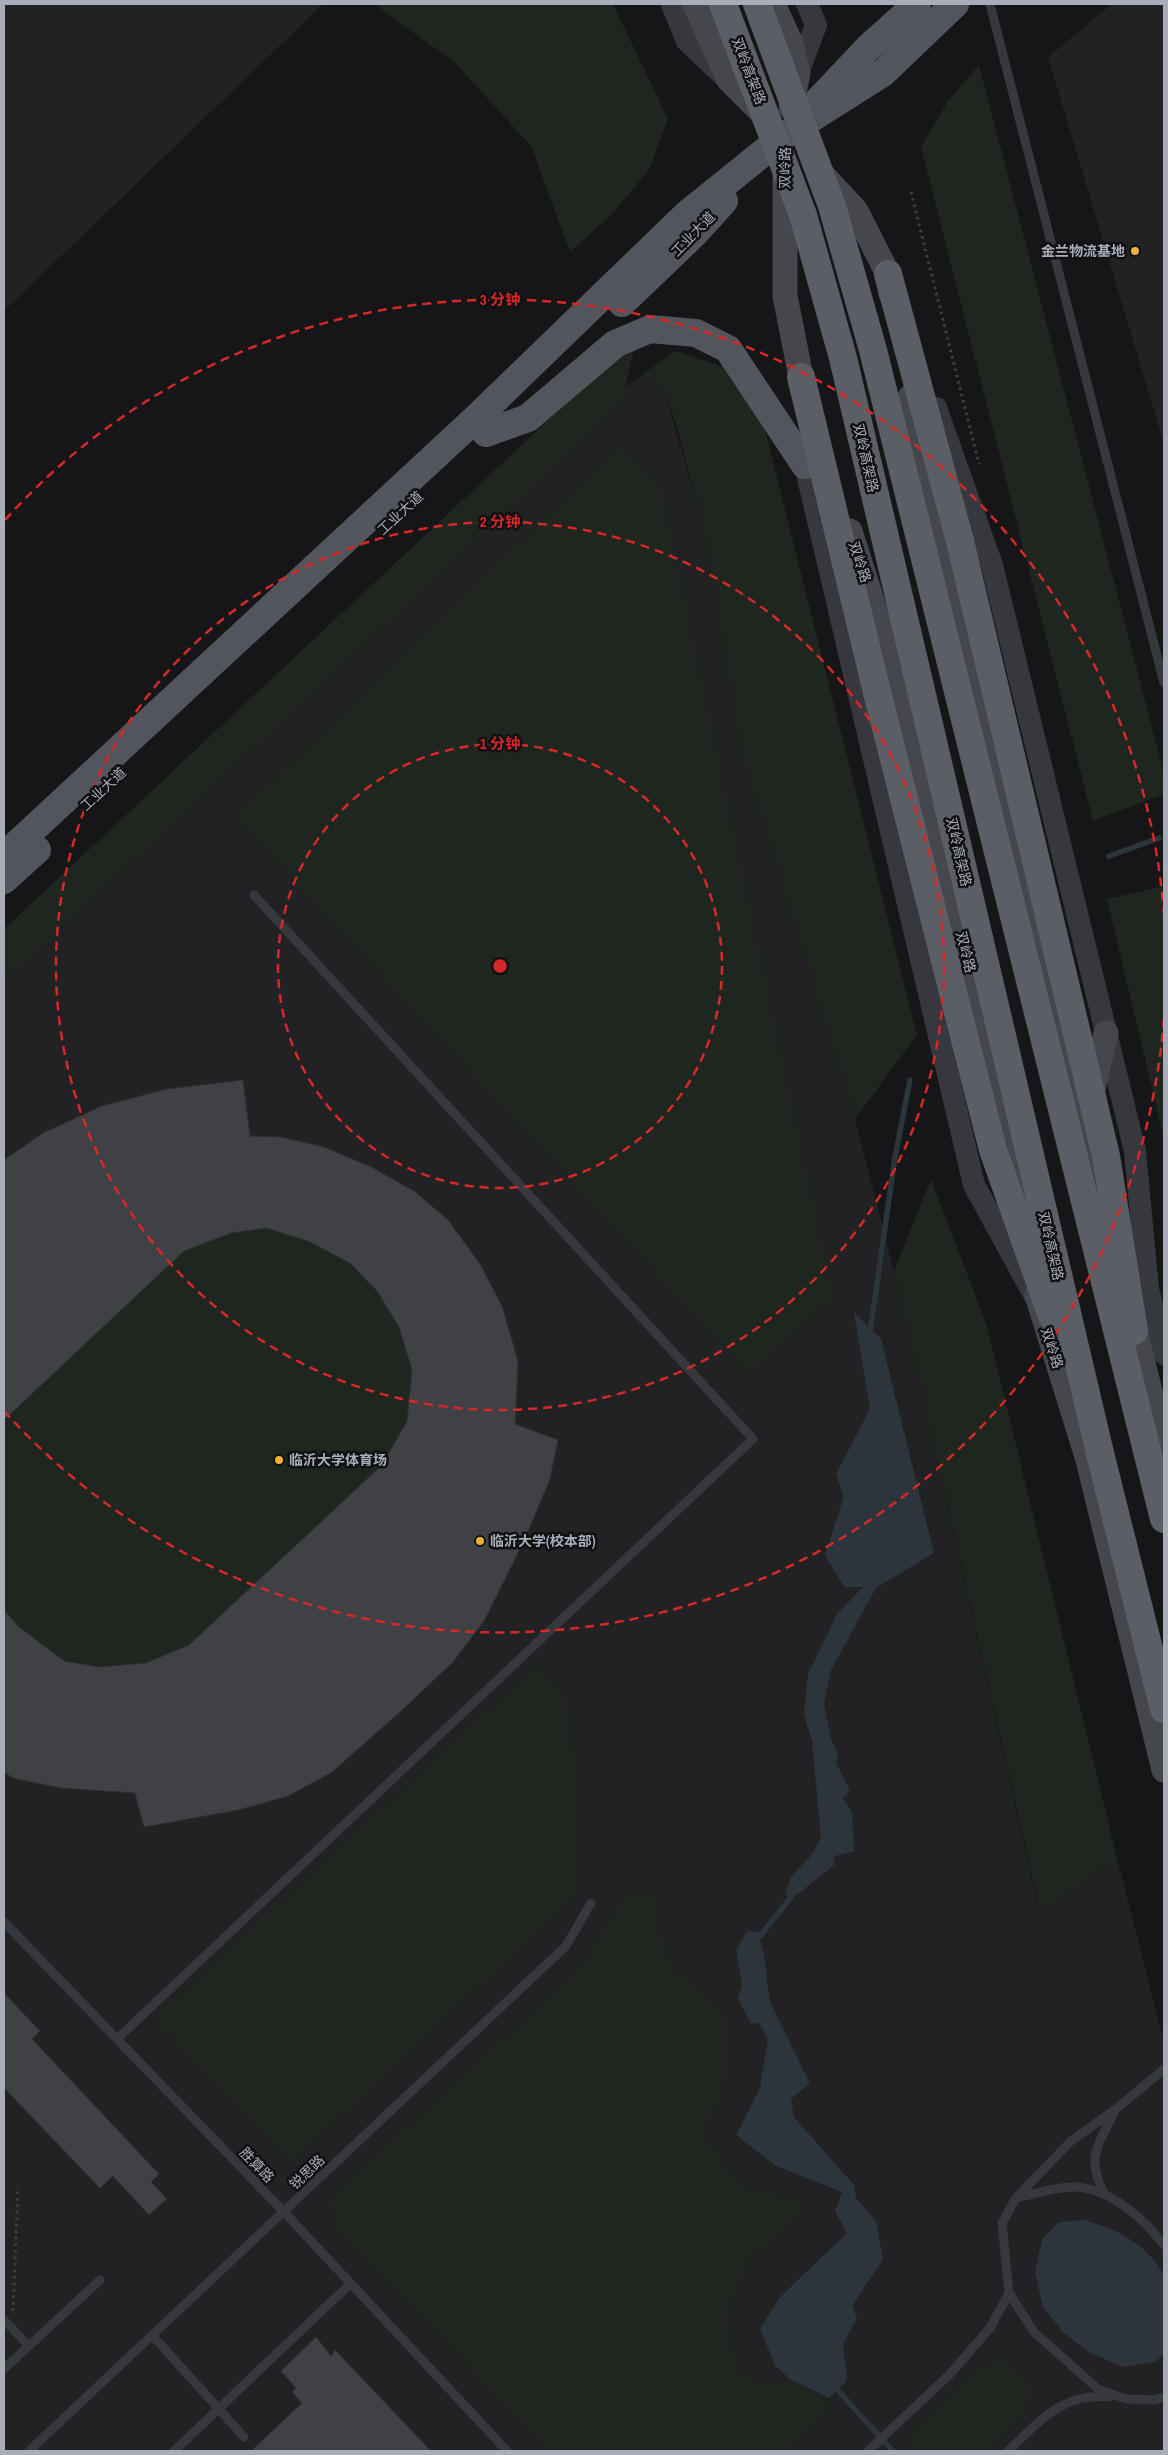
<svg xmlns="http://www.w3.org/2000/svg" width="1168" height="2455" font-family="'Archivo Narrow','Noto Sans SC',sans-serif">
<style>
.built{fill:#222225}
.green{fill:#1e261f}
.water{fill:#2c353c}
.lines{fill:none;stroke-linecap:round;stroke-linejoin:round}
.stream{stroke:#2c353c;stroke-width:5.5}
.building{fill:#404145;stroke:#303034}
.path{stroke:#3d3f44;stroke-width:3;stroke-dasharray:2.5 4;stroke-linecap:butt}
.service{stroke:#37383d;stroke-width:9}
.tertiary{stroke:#37383d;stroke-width:22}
.secondary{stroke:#45474d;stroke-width:25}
.primary{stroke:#53555c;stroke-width:28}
.trunk{stroke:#5b5e65;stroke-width:28}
.trunk-bridge{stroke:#5b5e65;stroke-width:28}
.ring{fill:none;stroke:#d62828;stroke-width:2.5;stroke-dasharray:9 6}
.poi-dot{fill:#f2b134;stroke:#111113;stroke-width:2}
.labels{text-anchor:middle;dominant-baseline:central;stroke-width:5;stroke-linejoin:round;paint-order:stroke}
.street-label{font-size:14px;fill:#a8adb8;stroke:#111113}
.poi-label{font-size:14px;font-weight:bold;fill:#a8adb8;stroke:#111113;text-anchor:start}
.centre{fill:#d62828;stroke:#111113;stroke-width:2.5}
.ring-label{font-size:15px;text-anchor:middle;font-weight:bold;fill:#d62828;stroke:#111113;stroke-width:5;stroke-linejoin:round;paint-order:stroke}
</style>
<rect width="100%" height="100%" fill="#161618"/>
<path class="built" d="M4,4H323L4,311Z
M1112,4H1164V444L1048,57Z
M643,374L664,390L703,525L740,749L855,1119L894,1271L1039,1910L1117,1858L1164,2043V2451H4V978L607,401Z"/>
<path class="green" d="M374,4H613L668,119L649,170L611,215L570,252L531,146L454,62Z
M979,65L1164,773V794L1093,821L921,147L948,101Z
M637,337L621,404L4,981V929Z
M675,351L729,369L762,418L917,1035L855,1119L740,749L703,525L675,421L664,390L643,374Z
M618,448L659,482L833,1298L748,1373L236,817Z
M1164,886V1139L1107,899Z
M243,1080L250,1136C320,1139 397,1168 448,1219C454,1226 460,1235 465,1243C490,1278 510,1317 517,1360C521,1379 516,1404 515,1424L558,1440L550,1479L524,1541L484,1621L453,1662L400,1712L332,1772L238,1810L144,1827L135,1793C95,1790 39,1793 4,1772V1160C55,1125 105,1101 167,1089C192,1084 218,1083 243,1080Z
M931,1179L987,1326L1117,1858L1040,1911L894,1271Z
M538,1664L565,1694L581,1813L577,1894L292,2162L154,2019Z
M629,1891L652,1894L667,1962L725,2017V2083L703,2133L739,2186L808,2203L747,2262L725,2316L736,2368L752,2381L807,2386L832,2407L784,2451H550L333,2224L330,2198L576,1973Z
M1006,2362L1030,2387L1028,2411L985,2451H915L910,2446V2433L984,2364Z"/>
<path class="water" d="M854,1313L881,1339L934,1553L876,1588L831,1670L824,1704L831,1739L838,1754L836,1763L850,1790L843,1798L852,1812L854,1851L835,1856L834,1865L794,1897L785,1895L791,1877L811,1856L821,1838L812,1741L804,1714L808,1674L838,1613L863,1587H844L825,1555L844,1496L836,1474L870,1409Z
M747,1931L757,1932L763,1949L770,2002L810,2083L791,2099L794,2117L854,2185L856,2198L876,2221L883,2259L852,2306L857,2318L843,2344L847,2380L829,2398L792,2380L776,2367L760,2329L780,2297L847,2233L835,2211L842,2192L776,2166L736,2135L760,2088L768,2039L759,2023L751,2024L738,1999L742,1985L736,1951Z
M1084,2220C1116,2228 1149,2245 1164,2276V2354L1155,2362L1123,2367L1089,2352L1064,2333L1043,2307L1035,2271L1042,2239L1059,2222Z"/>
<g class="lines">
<path class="stream" d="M1109,856L1159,838
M870,1333L895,1157L910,1080
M755,1942L796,1891
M832,2384L893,2451"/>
</g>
<path class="building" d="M243,1080L250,1136L280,1137L324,1147L371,1167L414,1191L448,1220L480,1264L502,1306L518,1361L515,1424L558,1440L550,1479L524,1541L484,1621L453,1662L400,1712L332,1772L288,1796L238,1810L144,1827L135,1793L61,1788L13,1778L4,1772V1610L19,1627L64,1661L99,1667L146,1663L189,1645L382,1465L407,1421L412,1370L399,1327L377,1291L350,1263L308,1241L266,1228L231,1233L184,1251L4,1420V1160L43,1133L102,1106L167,1089Z
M4,1993L40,2031L32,2039L159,2174L151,2182L167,2199L149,2215L113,2176L100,2188L4,2088Z
M316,2337L331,2356L335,2350L431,2451H251L302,2403L292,2392L296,2388L281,2371Z"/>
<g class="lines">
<path class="path" d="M911,192L979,464
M13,2311L18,2187"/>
<path class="service" d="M990,4L1164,683
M4,1922L285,2213L507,2451
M117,2039L753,1439L254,895
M1164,2069L1116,2109L1071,2141L1016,2198L1002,2223L1009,2293L1034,2332L1098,2389L1126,2399L1155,2400L1164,2397
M1105,2195C1085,2157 1098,2147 1114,2112
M1016,2198C1035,2194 1057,2186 1077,2187C1112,2190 1144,2219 1164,2245
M4,2320L29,2346
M153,2336L244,2437
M4,2369L100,2280
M29,2451L566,1946L591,1903
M174,2451L350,2284
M868,2451L950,2374L990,2328L1009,2293
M1008,2451C1039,2422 1062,2392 1109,2397"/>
<path class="tertiary" d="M672,4L687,41L728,80
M798,73L816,25L807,4
M936,408L992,565L1135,1151L1148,1289L1164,1354
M804,448L805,465L974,1185L1037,1300"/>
<path class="secondary" d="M695,4L729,80L767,118
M773,4L790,41L798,73L791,108
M785,170V296L801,377L807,395
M821,173L856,211L888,274L891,294
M910,397L936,538L1104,1212
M850,531L896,676L1002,1093L1022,1206
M1091,1098L1106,1033
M1037,1295L1088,1460L1164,1770
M1130,1311L1164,1447"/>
<path class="primary" d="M815,104L868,48L917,4
M622,303L693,235L724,201
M486,433L528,418L615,344L650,329L696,333L728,349L805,465
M4,856L474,420L686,215L785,135L883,73L955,4
M4,880L37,850"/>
<path class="trunk" d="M888,274L960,541
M801,377L877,692"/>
<path class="trunk-bridge" d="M723,4L803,215L843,358L1099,1449L1164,1709
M757,4L832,206L873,350L1164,1519
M960,541L1106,1156L1134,1331
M877,692L993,1150L1052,1316"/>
</g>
<g class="ring">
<circle cx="500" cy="966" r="222"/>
<circle cx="500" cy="966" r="444"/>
<path d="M1164 1018A666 666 0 0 1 5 1412M5 520A666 666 0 0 1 1164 914"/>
</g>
<g class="poi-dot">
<circle cx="1135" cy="251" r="5"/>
<circle cx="279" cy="1460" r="5"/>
<circle cx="480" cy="1541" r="5"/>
</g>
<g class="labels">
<g class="street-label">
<text transform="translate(749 71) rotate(69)">双岭高架路</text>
<text transform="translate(785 168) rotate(-89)">双岭路</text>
<text transform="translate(693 234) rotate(-46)">工业大道</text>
<text transform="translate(866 458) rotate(77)">双岭高架路</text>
<text transform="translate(400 513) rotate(-43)">工业大道</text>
<text transform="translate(860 562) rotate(72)">双岭路</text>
<text transform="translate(103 789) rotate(-43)">工业大道</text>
<text transform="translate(959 852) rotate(77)">双岭高架路</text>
<text transform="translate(966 952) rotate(76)">双岭路</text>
<text transform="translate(1051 1246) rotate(77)">双岭高架路</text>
<text transform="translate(1052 1348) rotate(72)">双岭路</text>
<text transform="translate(257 2165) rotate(46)">胜算路</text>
<text transform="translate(307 2172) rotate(-44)">锐思路</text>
</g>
<g class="poi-label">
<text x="1125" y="251" text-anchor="end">金兰物流基地</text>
<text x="289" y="1460">临沂大学体育场</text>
<text x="490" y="1541">临沂大学(校本部)</text>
</g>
</g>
<circle cx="500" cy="966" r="8" class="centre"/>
<g class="ring-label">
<text x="500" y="305">3 分钟</text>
<text x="500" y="527">2 分钟</text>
<text x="500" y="749">1 分钟</text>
</g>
<rect width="1168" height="2455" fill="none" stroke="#a8adb8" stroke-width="10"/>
</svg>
